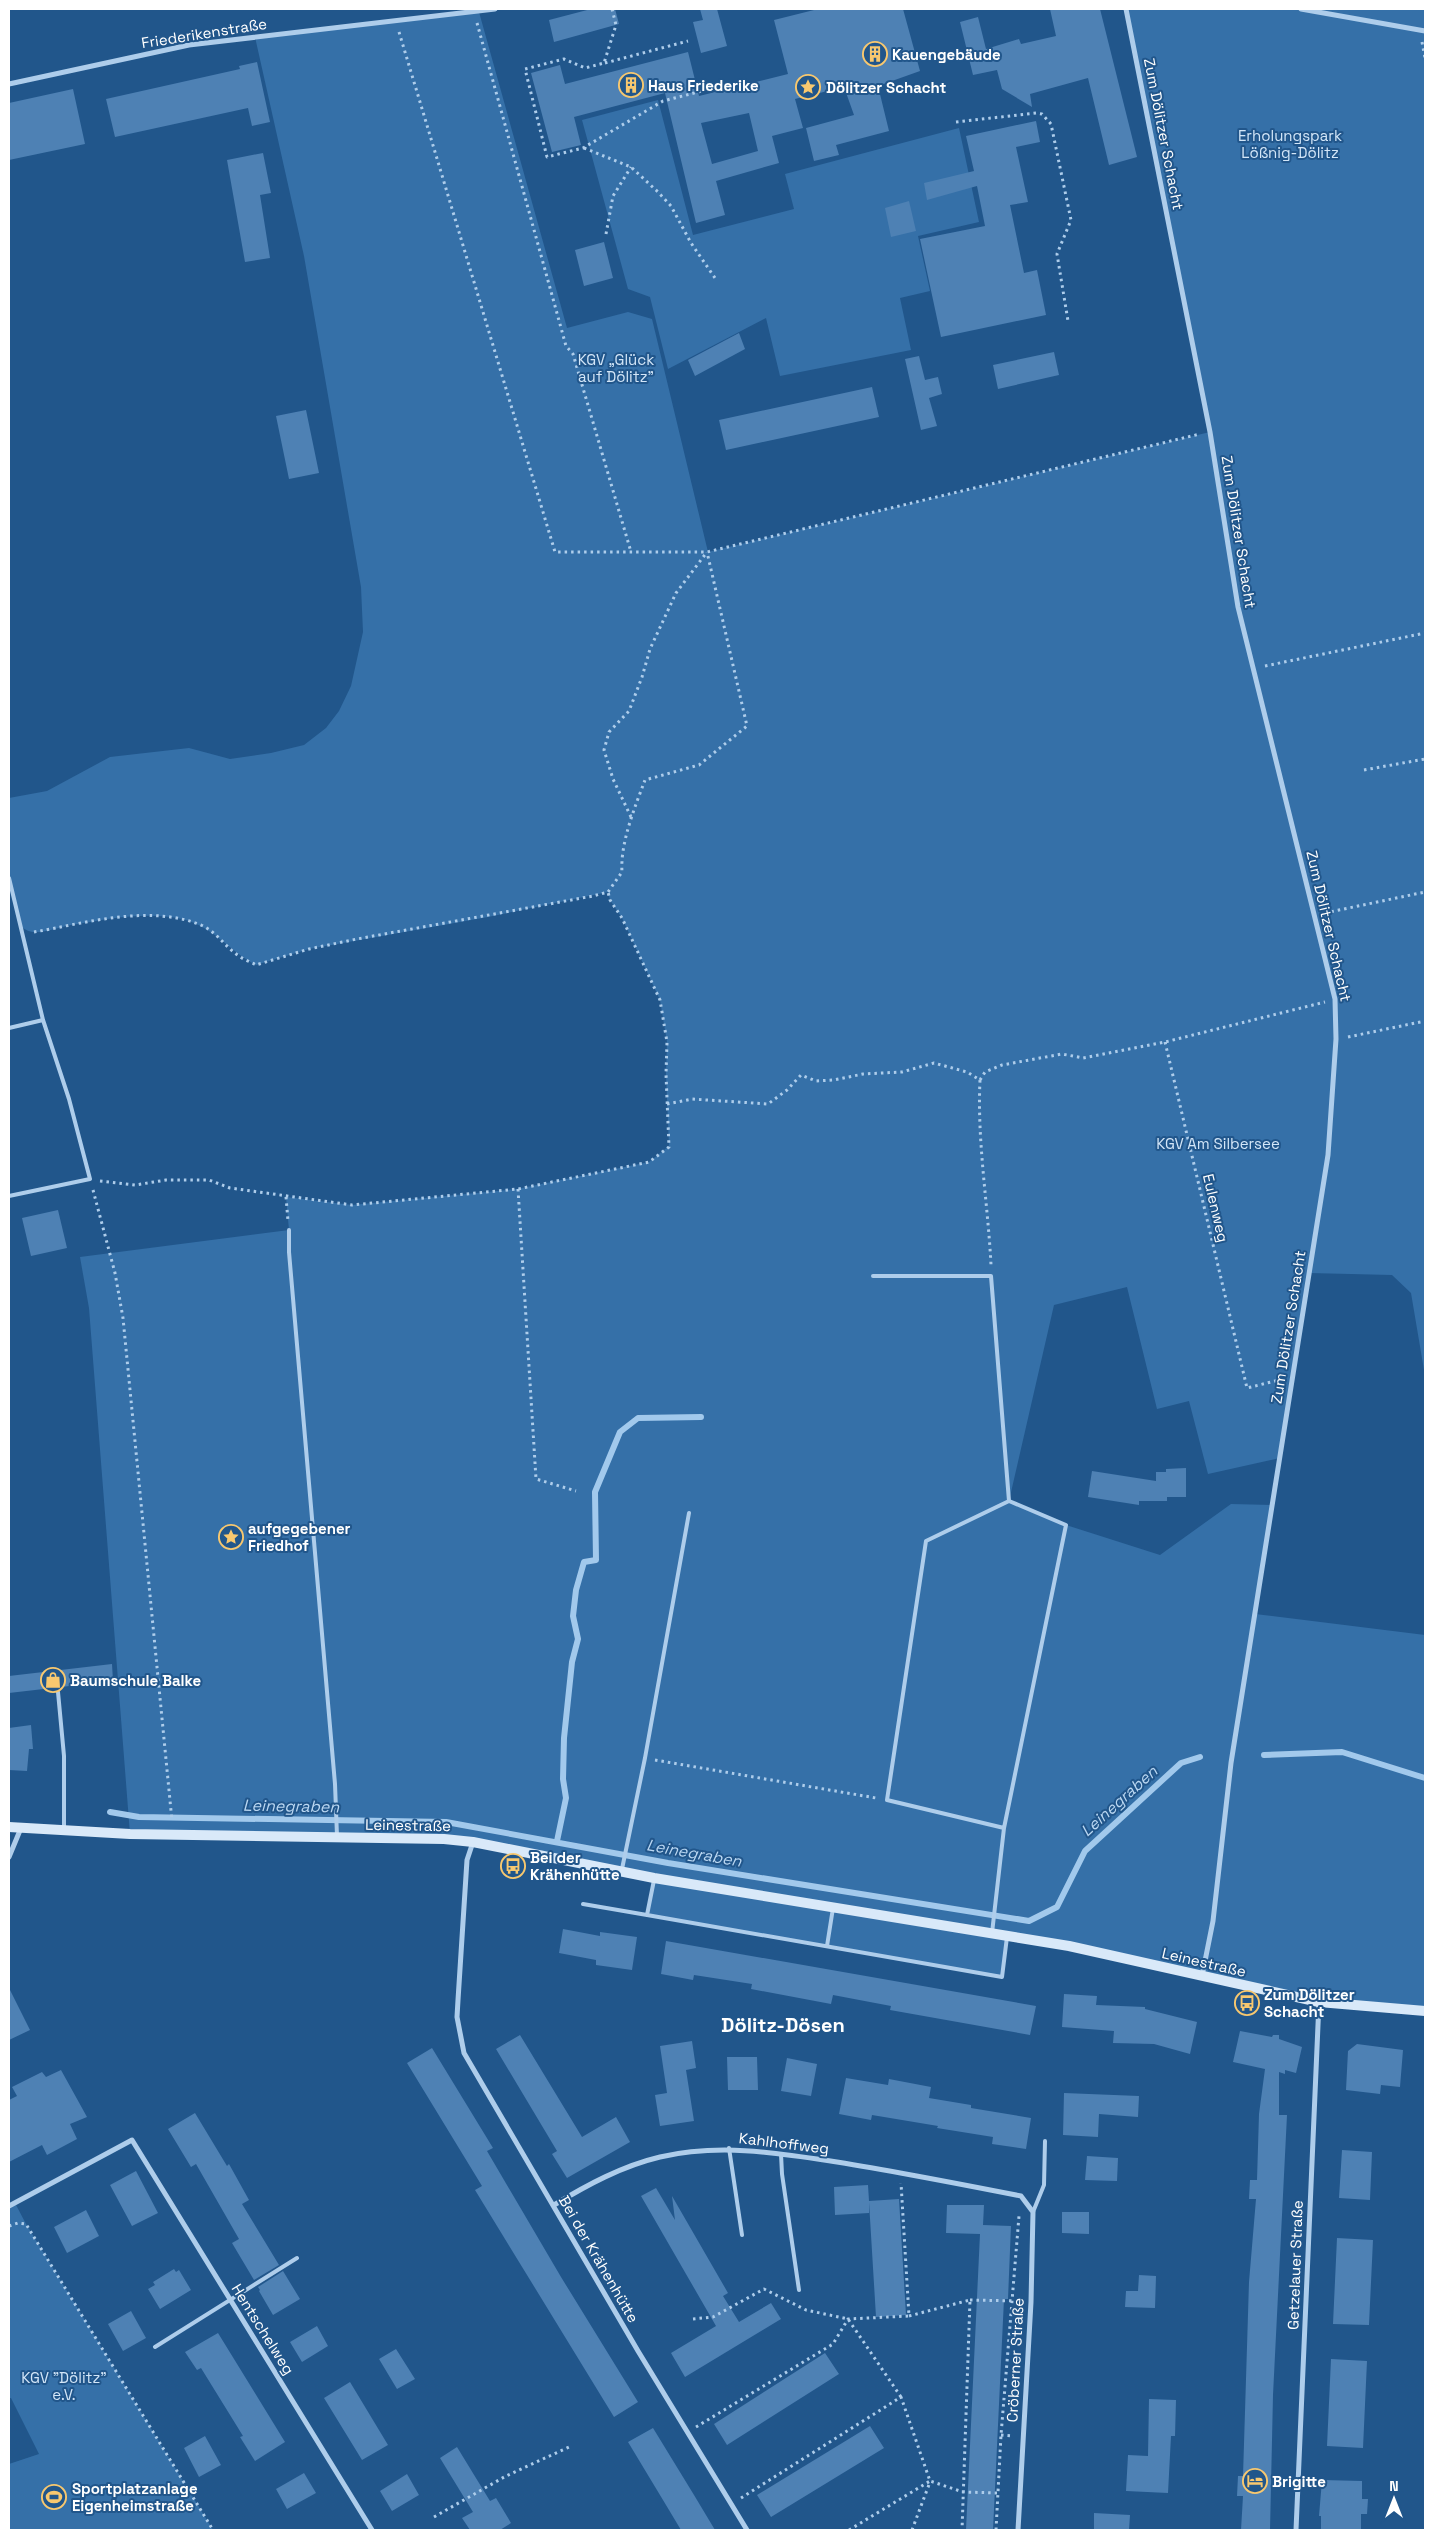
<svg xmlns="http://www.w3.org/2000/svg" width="1434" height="2539" font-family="'Space Grotesk',sans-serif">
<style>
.green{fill:#3570a8}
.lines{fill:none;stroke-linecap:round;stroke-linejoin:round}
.stream{stroke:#a2c9ec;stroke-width:6}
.building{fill:#4e81b4;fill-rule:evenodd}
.path{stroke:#aecdeb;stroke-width:3;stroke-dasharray:2.5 4;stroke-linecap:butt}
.service{stroke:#aecdeb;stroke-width:4}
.minor{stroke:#aecdeb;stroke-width:5}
.secondary{stroke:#d9e9f9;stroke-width:10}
.labels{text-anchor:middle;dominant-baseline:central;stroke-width:4;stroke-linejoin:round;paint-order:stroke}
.street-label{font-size:15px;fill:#fff;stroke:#21568b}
.poi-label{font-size:15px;font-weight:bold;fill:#fff;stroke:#21568b;text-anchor:start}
.park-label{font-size:15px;fill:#d3e6f8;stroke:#21568b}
.water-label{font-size:16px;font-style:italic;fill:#bad7f2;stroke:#21568b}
.district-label{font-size:20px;font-weight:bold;fill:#fff;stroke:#21568b}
</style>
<rect width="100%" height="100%" fill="#21568b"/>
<path class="green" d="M1126,9H1425V1376L1411,1293L1392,1275L1309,1273L1280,1458L1208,1474L1189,1401L1157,1409L1127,1287L1054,1305L1009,1501L1066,1525L1160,1555L1231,1504L1272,1505L1255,1614L1425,1635V2011L1319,2002L1007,1935L1002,1977L647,1915L654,1879L473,1842L130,1834L89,1308L80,1257L289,1230L286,1197L352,1205L517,1189L649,1162L669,1146L666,1074L667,1042L660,1000L622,918L610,900L608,892L488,917L309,949L256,965C229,951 213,926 182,919C146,911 107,919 71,925C60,927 45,933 33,932C29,932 23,928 19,926L9,878V798L47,791L110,757L189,748L230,759L271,753L304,745L326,728L339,711L351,686L363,632L361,587L304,256L255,37L479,12L567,328L628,312L652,319L708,552L1210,432Z
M658,100L693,235L794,209L785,174L959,128L979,222L918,236L930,291L900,298L911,350L780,376L766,318L668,369L650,297L628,289L582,120Z
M15,2203L26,2224L213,2530H9V2464L39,2454L11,2398H9V2206Z"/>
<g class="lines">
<path class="stream" d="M1264,1755L1342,1752L1425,1778
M110,1812L139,1817L446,1822L668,1863L1029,1921L1057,1907L1085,1851L1181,1763L1200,1757
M557,1841L566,1798L563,1779L564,1738L572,1662L578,1639L573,1616L576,1590L584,1562L596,1560L595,1492L620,1432L638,1418L701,1417"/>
</g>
<path class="building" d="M591,9H615L619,24L554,42L549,20Z
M700,9H717L727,46L701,53L693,22L703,20Z
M818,9H903L920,71L878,86L889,131L836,145L839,155L814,161L806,128L854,115L844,87L795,99L803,128L772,136L779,163L716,181L725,215L696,223L665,93L574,117L581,145L552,152L531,73L560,65L565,84L688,52L699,96L788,74L774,20ZM749,113L758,151L712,164L701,123Z
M1050,9H1100L1137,157L1109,165L1088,78L1030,94L1032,107L1002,89L997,70L973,75L960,22L978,17L986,49L1019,39L1021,44L1056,36Z
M257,62L270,122L252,126L248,108L115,137L106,99L240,69L239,66Z
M73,89L85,144L9,160V103Z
M1036,121L1040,142L1016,147L1028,202L1010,205L1024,273L1037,270L1046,315L941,337L920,239L985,226L977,186L927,200L924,183L974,171L966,136Z
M263,153L271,193L260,195L270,258L245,262L227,160Z
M909,201L916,231L891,237L885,208Z
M604,242L613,278L584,286L575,250Z
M739,333L745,349L695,376L688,360Z
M1054,352L1059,375L998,389L993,365Z
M919,356L925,380L938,377L942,394L929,398L937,426L921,430L905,359Z
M872,387L879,417L726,450L719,420Z
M306,410L319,473L289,479L276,416Z
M58,1210L67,1248L31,1256L22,1218Z
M1186,1468V1497H1167V1501H1139V1505L1088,1497L1092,1471L1156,1481V1472H1166V1469Z
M112,1664L113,1681L9,1693V1676Z
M31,1725L33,1749H29L27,1771L9,1770V1728Z
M563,1929L600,1936V1932L637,1937L632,1970L596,1965V1960L559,1953Z
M666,1941L1036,2006L1030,2035L890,2010L891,2006L833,1995L831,2004L751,1989L752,1984L694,1975L693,1980L661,1974Z
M9,1988L30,2030L9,2040Z
M1064,1994L1097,1996L1096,2005L1145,2007V2009L1197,2022L1190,2054L1154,2044L1113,2043L1114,2031L1062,2027Z
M1240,2031L1272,2037L1273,2035H1279V2039L1302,2047L1296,2073L1285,2070V2074L1279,2072V2115H1287L1273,2395L1270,2530H1241L1243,2496H1237L1238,2476H1243L1249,2282L1256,2199H1249L1250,2180H1257L1259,2114L1265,2069L1233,2062Z
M520,2035L582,2137L616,2117L630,2142L567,2178L552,2154L557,2151L496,2049Z
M692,2041L696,2068L686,2070L694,2121L660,2126L655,2095L667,2093L660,2046Z
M1357,2044L1403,2050L1400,2087L1381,2085L1380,2094L1346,2090L1348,2051Z
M432,2048L493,2148L487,2151L561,2277L638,2402L614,2417L475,2190L482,2186L407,2063Z
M727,2057H757L758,2090H728Z
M787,2058L817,2064L811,2096L781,2091Z
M61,2070L87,2117L70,2124L77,2139L47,2155L42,2145L9,2162V2100L17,2096L12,2087L42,2072L46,2077Z
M846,2078L888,2085L889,2079L931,2087L929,2098L971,2105V2108L1031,2118L1026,2149L992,2144L993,2137L937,2128L938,2126L872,2115L871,2120L839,2114Z
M1064,2093L1139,2096L1138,2117L1099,2114L1098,2137L1063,2135Z
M195,2113L227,2166L229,2164L249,2200L242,2204L279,2265L254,2280L232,2243L239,2239L196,2164L191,2167L168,2129Z
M1342,2150L1372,2152L1370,2200L1339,2198Z
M1087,2156L1118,2158L1117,2181L1085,2180Z
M136,2171L158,2213L132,2226L110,2185Z
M868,2185L869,2201L899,2199L906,2315L876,2317L869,2202V2213L835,2215L834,2187Z
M656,2188L675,2220L672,2196L728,2293L723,2296L739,2322L771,2303L781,2319L685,2377L671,2353L716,2326L641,2196Z
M947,2205H984L983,2225L1011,2226L1008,2299H1004L993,2530H966L980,2234L946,2233Z
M86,2210L99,2236L67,2253L54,2227Z
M1062,2212H1089V2234L1062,2233Z
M1337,2238L1373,2240L1369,2325L1333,2324Z
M174,2269L176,2272L179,2270L191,2290L160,2309L148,2289L155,2285L153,2282Z
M283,2271L300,2299L273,2315L259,2291L260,2290L258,2287Z
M1139,2275L1156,2276L1155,2308L1125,2307L1126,2291H1138Z
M131,2311L146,2338L123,2351L108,2324Z
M317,2326L328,2346L302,2362L290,2342Z
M218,2333L285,2442L255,2461L240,2437L243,2436L201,2368L197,2370L185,2352Z
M396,2349L415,2379L397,2389L379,2359Z
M825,2353L839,2374L727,2445L714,2424Z
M1331,2359L1367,2361L1363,2448L1327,2446Z
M350,2382L388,2445L362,2460L324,2398Z
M1149,2399L1176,2400L1175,2436H1171L1168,2493L1126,2491L1128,2455L1148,2456Z
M870,2426L884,2448L771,2517L757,2495Z
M653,2428L694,2495L715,2530H681L669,2510L628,2442Z
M205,2436L221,2465L199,2477L184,2448Z
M457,2447L490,2501L496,2498L511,2523L500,2530H470L462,2518L473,2512L440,2458Z
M304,2473L316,2493L287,2509L276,2489Z
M407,2474L419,2495L392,2511L380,2491Z
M1322,2480L1362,2481V2499H1368L1367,2514H1361V2530H1321V2516H1319Z
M1094,2513L1130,2515L1129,2530H1094Z"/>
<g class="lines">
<path class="path" d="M612,9L616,25L604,63L585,68L564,59L525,69L547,157L583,148L663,101L702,91
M477,23L566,346L573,354L631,552
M399,32L555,552H707L1200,434
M1422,42L1425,58
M605,63L688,41
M956,122L1036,113L1042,114L1051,124L1071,220L1057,254L1068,321
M584,148L631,167L658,192L671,206L691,243L715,278
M606,234L613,196L631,167
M1265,666L1425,633
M1364,770L1425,759
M631,817L613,779L604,750L609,732L629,711L642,677L650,649L676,593L707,552
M1325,913L1425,892
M34,932C86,923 149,904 201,925C217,932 225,947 239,956C244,960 251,962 256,965L309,949L357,939L593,896L608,892L622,872C620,843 635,807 645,780L699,765L747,726L707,552
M1348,1037L1425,1021
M1165,1042L1247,1388L1279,1380
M980,1080L985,1072L1002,1065L1062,1054L1083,1058L1165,1042L1325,1002
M667,1104L692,1099L768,1104L787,1090L801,1075L816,1081L834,1080L863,1074L902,1072L934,1063L967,1072L980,1080C977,1142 988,1204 991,1265
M100,1181L135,1185L166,1180H209L230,1188L352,1205L518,1189L649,1162L669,1147L666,1074L667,1042L660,1000L622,918L610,900L608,892
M518,1189L536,1479L576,1491
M93,1190L115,1273L123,1318L172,1821
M286,1197L288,1221
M655,1760L876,1798
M9,2226L18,2223L26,2224L213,2530
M970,2300L1019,2301
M909,2316L970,2300L962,2530
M693,2319L713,2317L764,2289L806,2310L848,2319L901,2397
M696,2427L833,2344L848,2319L909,2316L901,2183
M1001,2435L1013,2436
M741,2498L901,2397L930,2481L963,2492L997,2493
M434,2517L506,2476L569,2447
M849,2530L930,2481
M912,2530L930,2482
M996,2530L1001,2435L1019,2216"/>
<path class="service" d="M9,878L43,1020L69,1099L90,1179L9,1196
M9,1028L43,1020
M289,1230V1252L335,1784L337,1836
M873,1276H991L1009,1501
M58,1692L64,1756V1828
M622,1869L645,1758L689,1513
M654,1880L647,1915L1002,1977L1007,1937
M583,1904L647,1915
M992,1933L1004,1828L1066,1525L1009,1501L926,1541L887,1800L1004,1828
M827,1946L833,1908
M729,2148L742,2235
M781,2154L782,2174L799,2290
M1033,2212L1044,2185L1045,2141
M155,2347L297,2258"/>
<path class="minor" d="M1126,9L1210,432L1238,607L1335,999L1336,1039L1328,1155L1231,1763L1213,1921L1202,1976
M1301,9L1425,31
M9,84L189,45L495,9
M473,1842L467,1860L458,2000L457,2017L464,2053L638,2351L747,2530
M9,1857L21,1828
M554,2205C587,2185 622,2166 660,2157C720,2143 778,2153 837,2162C899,2172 960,2184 1021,2196L1033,2212L1031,2302L1018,2530
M9,2206L132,2140L372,2530
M1296,2530L1319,2002"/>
<path class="secondary" d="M9,1827L130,1834L444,1839L473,1842L654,1878L1069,1946L1319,2002L1425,2011"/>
</g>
<defs>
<symbol id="building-ring" viewBox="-11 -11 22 22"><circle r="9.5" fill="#21568b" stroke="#f8c86f" stroke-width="1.5"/><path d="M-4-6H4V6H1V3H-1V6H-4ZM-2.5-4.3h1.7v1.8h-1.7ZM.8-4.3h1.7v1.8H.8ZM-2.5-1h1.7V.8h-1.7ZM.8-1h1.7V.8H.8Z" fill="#f8c86f"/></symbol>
<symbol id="sight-ring" viewBox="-11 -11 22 22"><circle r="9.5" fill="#21568b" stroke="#f8c86f" stroke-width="1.5"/><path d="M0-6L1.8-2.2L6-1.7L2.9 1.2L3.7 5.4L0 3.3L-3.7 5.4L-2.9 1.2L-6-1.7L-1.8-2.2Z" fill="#f8c86f"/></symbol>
<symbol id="shop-ring" viewBox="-11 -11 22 22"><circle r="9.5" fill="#21568b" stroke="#f8c86f" stroke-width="1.5"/><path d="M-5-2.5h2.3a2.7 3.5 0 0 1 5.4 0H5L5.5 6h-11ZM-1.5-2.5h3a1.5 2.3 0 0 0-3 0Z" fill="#f8c86f"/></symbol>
<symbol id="bus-ring" viewBox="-11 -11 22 22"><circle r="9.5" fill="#21568b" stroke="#f8c86f" stroke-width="1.5"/><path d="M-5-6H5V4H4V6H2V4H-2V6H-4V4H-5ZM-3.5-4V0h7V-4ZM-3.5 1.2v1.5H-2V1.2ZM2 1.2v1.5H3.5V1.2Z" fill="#f8c86f"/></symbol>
<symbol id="hotel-ring" viewBox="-11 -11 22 22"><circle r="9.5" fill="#21568b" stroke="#f8c86f" stroke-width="1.5"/><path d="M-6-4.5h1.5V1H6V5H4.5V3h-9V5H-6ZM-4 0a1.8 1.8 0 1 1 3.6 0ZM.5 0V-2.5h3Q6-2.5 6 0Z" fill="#f8c86f"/></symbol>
<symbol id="stadium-ring" viewBox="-11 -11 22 22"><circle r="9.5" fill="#21568b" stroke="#f8c86f" stroke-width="1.5"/><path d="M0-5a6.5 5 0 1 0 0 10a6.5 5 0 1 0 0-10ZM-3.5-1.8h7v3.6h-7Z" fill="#f8c86f"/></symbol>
</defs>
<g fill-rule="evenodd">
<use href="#building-ring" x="861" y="40" width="28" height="28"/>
<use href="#building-ring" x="617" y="71" width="28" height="28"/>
<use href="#sight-ring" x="794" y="73" width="28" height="28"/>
<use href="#sight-ring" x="217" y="1523" width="28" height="28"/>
<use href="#shop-ring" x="39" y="1666" width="28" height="28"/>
<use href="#bus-ring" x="499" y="1852" width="28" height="28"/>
<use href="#bus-ring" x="1233" y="1989" width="28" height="28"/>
<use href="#hotel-ring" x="1241" y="2467" width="28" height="28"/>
<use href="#stadium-ring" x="40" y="2483" width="28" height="28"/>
</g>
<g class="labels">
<g class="street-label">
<text transform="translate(204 33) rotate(-9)">Friederikenstraße</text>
<text transform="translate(1164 134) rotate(79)">Zum Dölitzer Schacht</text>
<text transform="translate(1239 532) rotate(81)">Zum Dölitzer Schacht</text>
<text transform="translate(1329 926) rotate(77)">Zum Dölitzer Schacht</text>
<text transform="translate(1216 1208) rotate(77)">Eulenweg</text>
<text transform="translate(1288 1327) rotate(-81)">Zum Dölitzer Schacht</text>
<text transform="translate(408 1825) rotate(1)">Leinestraße</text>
<text transform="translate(1204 1962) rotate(13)">Leinestraße</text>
<text transform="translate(784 2143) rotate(7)">Kahlhoffweg</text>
<text transform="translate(599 2259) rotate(60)">Bei der Krähenhütte</text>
<text transform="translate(1295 2265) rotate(-88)">Getzelauer Straße</text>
<text transform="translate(263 2329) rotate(58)">Hentschelweg</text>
<text transform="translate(1015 2360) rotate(-87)">Cröberner Straße</text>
</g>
<g class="poi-label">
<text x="892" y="54">Kauengebäude</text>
<text x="648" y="85">Haus Friederike</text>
<text x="826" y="87">Dölitzer Schacht</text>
<text x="248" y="1528">aufgegebener<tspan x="248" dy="17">Friedhof</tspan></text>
<text x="70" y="1680">Baumschule Balke</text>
<text x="530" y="1857">Bei der<tspan x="530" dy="17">Krähenhütte</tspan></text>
<text x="1264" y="1994">Zum Dölitzer<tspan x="1264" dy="17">Schacht</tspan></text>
<text x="1272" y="2481">Brigitte</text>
<text x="72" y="2488">Sportplatzanlage<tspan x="72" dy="17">Eigenheimstraße</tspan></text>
</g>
<g class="park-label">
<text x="1290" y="135">Erholungspark<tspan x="1290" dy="17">Lößnig-Dölitz</tspan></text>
<text x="616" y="359">KGV „Glück<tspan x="616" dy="17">auf Dölitz"</tspan></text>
<text x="1218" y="1143">KGV Am Silbersee</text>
<text x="64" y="2377">KGV "Dölitz"<tspan x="64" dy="17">e.V.</tspan></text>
</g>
<g class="water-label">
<text transform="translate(1119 1801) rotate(-42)">Leinegraben</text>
<text transform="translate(291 1806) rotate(1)">Leinegraben</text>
<text transform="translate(694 1853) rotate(10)">Leinegraben</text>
</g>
<g class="district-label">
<text x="783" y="2025">Dölitz-Dösen</text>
</g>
</g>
<rect width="1434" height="2539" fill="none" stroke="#ffffff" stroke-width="20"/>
<g transform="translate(1394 2499)" stroke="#21568b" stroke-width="4" paint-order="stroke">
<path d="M0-4L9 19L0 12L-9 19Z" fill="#ffffff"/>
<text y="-8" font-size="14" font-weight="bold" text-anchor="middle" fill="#ffffff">N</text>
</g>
</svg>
